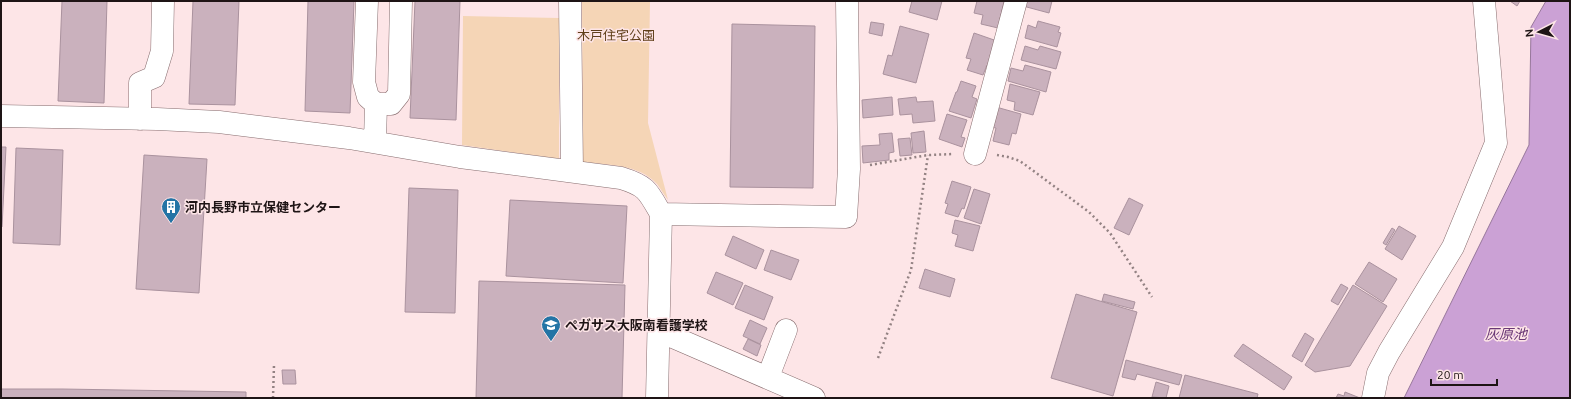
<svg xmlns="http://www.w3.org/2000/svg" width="1571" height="399" font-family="Ubuntu,'Noto Sans JP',sans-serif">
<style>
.green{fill:#f5d5b6}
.water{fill:#cba1d5;stroke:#97779b}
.building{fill:#cab1bd;stroke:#aa929e}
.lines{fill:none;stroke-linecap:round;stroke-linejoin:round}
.minor-casing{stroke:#876d6f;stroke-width:23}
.path{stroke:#938283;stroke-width:2.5;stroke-dasharray:2 3;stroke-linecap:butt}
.minor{stroke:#fff;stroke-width:22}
.labels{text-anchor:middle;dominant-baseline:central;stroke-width:3;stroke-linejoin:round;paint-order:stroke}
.park-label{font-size:13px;fill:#603f1a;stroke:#fde5e7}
.poi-label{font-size:13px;font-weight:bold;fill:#1e1415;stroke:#fde5e7;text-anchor:start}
.water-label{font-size:14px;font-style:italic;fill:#6a3776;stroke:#fde5e7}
</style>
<rect width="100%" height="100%" fill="#fde5e7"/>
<path class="green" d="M582,1H650L648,123L668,200C664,195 661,189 657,184C639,164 608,165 583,162Z
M463,16L559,18V159L462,145Z"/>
<path class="water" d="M1546,1H1570V398H1404L1529,145L1531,27Z"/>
<path class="building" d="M62,1H107L104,103L58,101Z
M193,1H239L235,105L189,104Z
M308,1H354L350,113L305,111Z
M415,1H460L456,120L410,118Z
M912,1H942L937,20L909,12Z
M977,1H1004L998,28L981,24L983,15L974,13Z
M1025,1H1052L1049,13L1023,6Z
M1510,1H1520L1517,6Z
M1038,21L1060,27L1058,32L1061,33L1057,47L1025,38L1028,25L1036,28Z
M871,22L884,24L882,36L869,33Z
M732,24L815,26L813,188L730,187Z
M900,26L929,34L916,83L883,74L888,55L892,56Z
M974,33L997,41L989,65H987L983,75L967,70L971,59L966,58Z
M1025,46L1038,50L1040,46L1061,52L1056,69L1021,60Z
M1025,65L1051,72L1046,92L1008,81L1011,68L1023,71Z
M961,81L976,86L972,97L977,99L971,118L949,111L956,92H957Z
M1010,84L1040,92L1033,115L1014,110L1015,102L1007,100Z
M892,97L893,115L863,118L862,100Z
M916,97L917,102L933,101L935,121L913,123L912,114L900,115L898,99Z
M996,107L1021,114L1016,134L1012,133L1009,145L993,141L996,128L991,127Z
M947,114L967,120L961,137L965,138L962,147L939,139Z
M924,131L926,152L913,153L911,133Z
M892,133L894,152L889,153V160L863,163L862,146L880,145L879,134Z
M910,138L912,155L900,156L898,139Z
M1,147H6L2,227H1Z
M16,148L63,150L60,245L13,243Z
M144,155L207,159L199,293L136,289Z
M952,181L971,187L964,209L962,208L958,217L945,213L948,204L945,203Z
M409,188L458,190L455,313L405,312Z
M974,189L990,194L981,224L964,218Z
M1129,198L1143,205L1129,235L1114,228Z
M510,200L627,206L623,283L506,276Z
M955,220L980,226L973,251L955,246L958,235L952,233Z
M1399,226L1416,236L1402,260L1385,249Z
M1392,228L1395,230L1386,245L1383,243Z
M733,236L764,250L756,269L725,255Z
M771,250L799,260L791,280L764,270Z
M1369,262L1397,279L1383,302L1355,284Z
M925,269L955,279L950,297L919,288Z
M716,272L743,283L733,305L707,293Z
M479,281L625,285L622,398H476Z
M1341,284L1348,288L1338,305L1331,301Z
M745,285L773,297L764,320L735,308Z
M1353,285L1387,306L1350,366L1315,372L1305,365Z
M1076,294L1137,312L1113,396L1051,378Z
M1104,294L1135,302L1133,309L1102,301Z
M750,320L767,328L760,344L743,336Z
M1305,333L1314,339L1302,362L1292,356Z
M748,339L761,345L757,356L743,349Z
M1243,344L1292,377L1284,390L1234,356Z
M1126,360L1182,375L1179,385L1137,374L1135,380L1122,377Z
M282,370H295L296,384H283Z
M1185,375L1258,394L1257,398H1179Z
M1156,382L1169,386L1166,398L1152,397Z
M1,389H62L246,392V398H1Z
M1345,392L1360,398H1336L1338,394L1344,396Z"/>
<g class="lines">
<defs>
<path id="minor" d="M367,1L364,82L368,97L376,104
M570,1L572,171
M1,116L157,119L219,122L349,138L460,157L621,178C647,186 648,191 661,214L657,398
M140,119V83L154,77L162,51L163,1
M375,142L376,104H391L399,94L401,1
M975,154L1016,1
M661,214L846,217L849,169L847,1
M659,331L814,398
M768,377L786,330
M1373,398L1378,373L1389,352L1453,247L1496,143L1484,1"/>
</defs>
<use href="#minor" class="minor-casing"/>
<path class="path" d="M997,155L1008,157L1020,161L1089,212L1110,233L1152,297
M870,165L928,155L954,154
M878,358L911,270L928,155
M273,398L274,365"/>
<use href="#minor" class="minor"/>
</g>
<defs>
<symbol id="building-pin" viewBox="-11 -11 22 30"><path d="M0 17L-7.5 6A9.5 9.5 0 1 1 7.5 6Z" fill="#2374a5" stroke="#fde5e7"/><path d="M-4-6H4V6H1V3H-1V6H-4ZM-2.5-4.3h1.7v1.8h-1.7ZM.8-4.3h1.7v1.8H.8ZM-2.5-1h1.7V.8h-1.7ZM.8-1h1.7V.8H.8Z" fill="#fff"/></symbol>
<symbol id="university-pin" viewBox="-11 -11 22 30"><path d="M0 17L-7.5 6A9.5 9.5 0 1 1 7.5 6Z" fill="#2374a5" stroke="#fde5e7"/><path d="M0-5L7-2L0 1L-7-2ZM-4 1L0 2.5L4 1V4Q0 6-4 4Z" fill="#fff"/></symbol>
</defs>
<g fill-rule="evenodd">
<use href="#building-pin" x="160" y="196" width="22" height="30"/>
<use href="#university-pin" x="540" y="314" width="22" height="30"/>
</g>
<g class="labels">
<g class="park-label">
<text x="616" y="35">木戸住宅公園</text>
</g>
<g class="poi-label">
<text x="185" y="207">河内長野市立保健センター</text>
<text x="565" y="325">ぺガサス大阪南看護学校</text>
</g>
<g class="water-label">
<text x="1506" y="334">灰原池</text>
</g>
</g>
<rect width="1571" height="399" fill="none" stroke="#1e1415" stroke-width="4"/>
<g transform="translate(1539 32) rotate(264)" stroke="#fde5e7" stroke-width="3" paint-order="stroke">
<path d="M0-3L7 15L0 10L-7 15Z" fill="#1e1415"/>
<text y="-6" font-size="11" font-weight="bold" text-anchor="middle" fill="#1e1415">N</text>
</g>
<path d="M1431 379v6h66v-6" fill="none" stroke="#1e1415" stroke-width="2"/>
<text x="1437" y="379" font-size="12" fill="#1e1415" stroke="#fde5e7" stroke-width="3" paint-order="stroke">20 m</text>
</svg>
